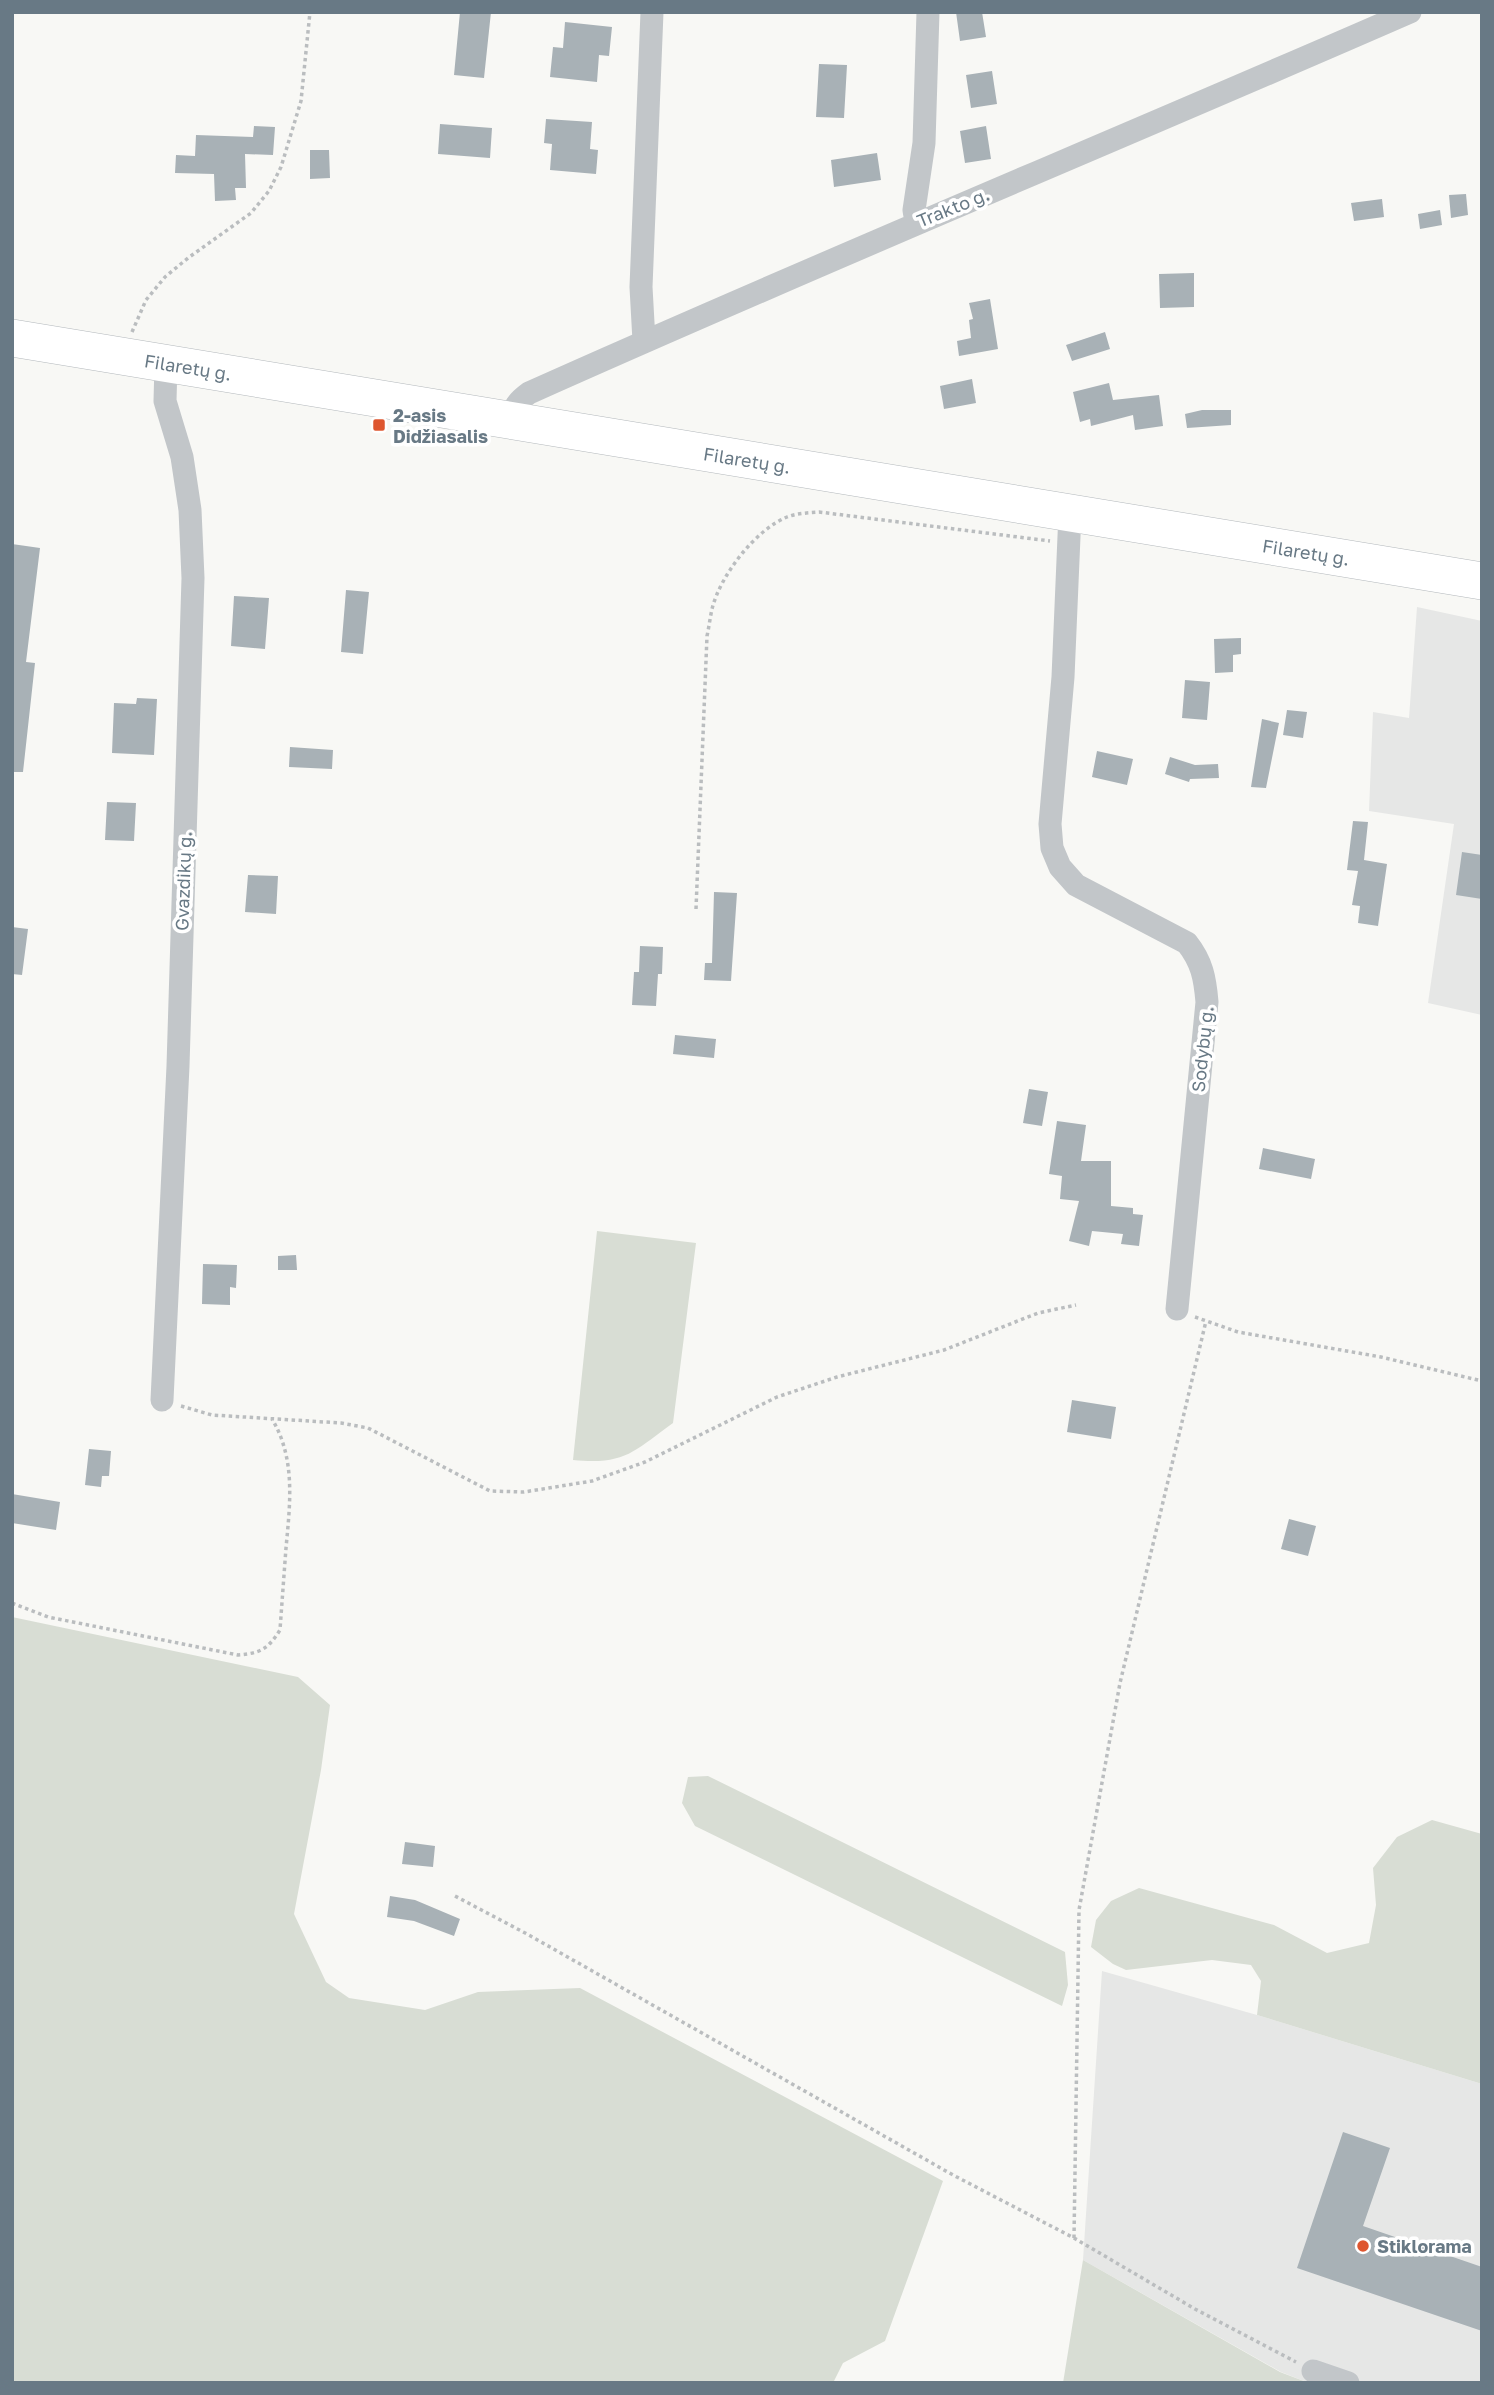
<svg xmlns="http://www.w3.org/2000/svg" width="1494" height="2395" font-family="'Golos Text',sans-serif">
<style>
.built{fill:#e6e7e6}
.green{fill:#d8ddd4}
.building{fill:#a8b1b6}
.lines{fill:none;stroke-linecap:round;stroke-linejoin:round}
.primary-casing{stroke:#b3b8bc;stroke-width:38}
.path{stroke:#babdbf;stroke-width:3.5;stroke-dasharray:3.5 3.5;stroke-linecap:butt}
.street{stroke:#c2c6c9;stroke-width:23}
.primary{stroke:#fff;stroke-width:37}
.poi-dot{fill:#de562f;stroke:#fff;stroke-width:2.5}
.labels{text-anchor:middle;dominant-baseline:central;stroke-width:7;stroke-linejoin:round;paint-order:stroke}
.street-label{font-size:18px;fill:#687985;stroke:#fff}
.poi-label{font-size:18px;font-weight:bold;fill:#687985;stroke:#fff;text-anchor:start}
</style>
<rect width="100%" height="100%" fill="#f8f8f5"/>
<path class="built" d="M1417,607L1482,621V1015L1428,1003L1454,824L1369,811L1373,712L1409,718Z
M1102,1971L1257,2015L1482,2084V2383H1309L1281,2372L1083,2260Z"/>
<path class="green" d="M597,1231L696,1243L673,1423C633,1452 625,1465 573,1460Z
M12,1617L298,1677L330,1705L321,1770L294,1914L326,1982L349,1998L425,2010L478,1992L580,1988L943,2181L885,2341L843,2363L833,2383H12Z
M708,1776L1065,1952L1068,1985L1062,2006L695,1826L682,1803L688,1777Z
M1432,1820L1482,1834V2084L1257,2015L1261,1981L1251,1965L1212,1960L1126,1970L1113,1964L1091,1947L1096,1920L1111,1901L1139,1888L1274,1925L1327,1953L1369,1943L1376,1905L1373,1868L1397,1837Z
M1083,2260L1280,2372L1309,2383H1063Z"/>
<path class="building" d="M460,12H491L484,78L454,75Z
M956,12H982L986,37L960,41Z
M565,22L612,27L609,56L599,55L597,82L550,77L553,47L563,48Z
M819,64L847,65L844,118L816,117Z
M992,71L997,104L971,108L966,75Z
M546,119L592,122L590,149L598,150L596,174L550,170L552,144L544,143Z
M440,124L492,128L490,158L438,154Z
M254,126L275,127L273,155L245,154L246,188H235L236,200L215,201L214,174L175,173L176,155L195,156L196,135L253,137Z
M986,126L991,159L965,163L960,131Z
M310,150H329L330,178L310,179Z
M877,153L881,180L834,187L831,160Z
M1466,194L1468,215L1451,218L1449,195Z
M1382,199L1384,217L1354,221L1351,203Z
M1440,210L1442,225L1420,229L1418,214Z
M1194,273V307L1160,308L1159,274Z
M990,299L998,349L959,356L957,341L971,338L969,320L973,319L969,303Z
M1105,332L1110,349L1072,361L1066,345Z
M972,379L976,403L944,409L940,386Z
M1109,383L1113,400L1159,395L1163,426L1135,430L1133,415L1091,426L1090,419L1080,422L1073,392Z
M1202,410H1231V425L1187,428L1185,414Z
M12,544L40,548L26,662L35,663L23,772H12Z
M346,590L369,592L363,654L341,652Z
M234,596L269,598L265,649L231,646Z
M1241,638V654L1233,655V672L1215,673L1214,639Z
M1185,680L1210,682L1207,720L1182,718Z
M137,698L157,699L154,755L112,753L114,703L136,704Z
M1287,710L1307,712L1303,738L1283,735Z
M1262,719L1279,723L1266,788L1251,787Z
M290,747L333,750L332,769L289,767Z
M1097,751L1133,759L1127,785L1092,777Z
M1170,757L1195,765L1218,764L1219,778L1190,779L1189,782L1165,774Z
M107,802L136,803L134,841L105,840Z
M1353,821L1368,822L1364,860L1387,864L1378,926L1358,923L1360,906L1352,905L1358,871L1347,870Z
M1462,852L1482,855V899L1456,895Z
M248,875L278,876L276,914L245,912Z
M714,892L737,893L731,981L704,980L705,963H712Z
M12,927L28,929L22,975L12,974Z
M640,946L663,947L662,974H658L656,1006L632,1005L634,972H639Z
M675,1035L716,1039L714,1058L673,1054Z
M1029,1089L1048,1092L1042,1126L1023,1123Z
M1057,1121L1086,1125L1081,1161H1111V1206L1133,1208V1214L1143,1215L1139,1246L1121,1244L1123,1234L1092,1231L1089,1246L1069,1241L1079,1201L1060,1199L1062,1176L1049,1174Z
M1263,1148L1315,1159L1311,1179L1259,1169Z
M296,1255L297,1270H278V1256Z
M203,1264L237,1265L236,1288L230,1287V1305L202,1304Z
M1072,1400L1116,1407L1111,1439L1067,1432Z
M89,1449L111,1451L109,1476H102L101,1487L85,1485Z
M12,1494L60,1502L56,1530L12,1523Z
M1289,1519L1316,1526L1308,1556L1281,1549Z
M405,1842L435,1846L433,1867L402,1864Z
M390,1896L415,1900L460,1919L454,1936L414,1921L387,1917Z
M1343,2132L1390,2148L1363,2226L1482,2267V2331L1297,2268Z"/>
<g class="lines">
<defs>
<path id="primary" d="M12,338L1482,581"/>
</defs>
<use href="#primary" class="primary-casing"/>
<path class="path" d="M132,332L146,300L165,277L188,258L251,213L269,191L281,167L301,101L310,12
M696,909L707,636C709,627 710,618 712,609C720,576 755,530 787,517C797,513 808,513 819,512L1050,541
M1195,1317L1238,1332L1381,1357L1482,1381
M181,1406L212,1415L341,1423L368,1428L490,1491L524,1492L592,1481L645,1462L777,1397L837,1377L944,1350L1038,1313L1076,1305
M12,1603L48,1617L238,1655C261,1653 268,1649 280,1630C282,1602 284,1575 286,1548C290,1504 296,1459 272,1419
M455,1896L527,1934L953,2175L1074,2238L1195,2309L1296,2362
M1074,2238L1079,1910L1120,1683L1206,1321"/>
<path class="street" d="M916,222L914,210L924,143L928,12
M644,341L641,287L652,12
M512,421C513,407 518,401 529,393C821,262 1117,140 1410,12
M1070,513L1063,677L1050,824L1052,848L1060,867L1076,885L1187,943C1202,962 1205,978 1207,1002L1177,1309
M162,1400L178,1066L193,578L190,510L182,457L165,401L166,364
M1313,2371L1348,2383"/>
<use href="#primary" class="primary"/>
</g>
<g class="poi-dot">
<rect x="372" y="418" width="14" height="14" rx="3.5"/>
<circle cx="1363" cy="2246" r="7"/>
</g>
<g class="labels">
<g class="street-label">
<text transform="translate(953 207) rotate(-22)">Trakto g.</text>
<text transform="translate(188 367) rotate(9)">Filaretų g.</text>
<text transform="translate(747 460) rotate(9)">Filaretų g.</text>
<text transform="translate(1306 552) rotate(9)">Filaretų g.</text>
<text transform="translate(183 881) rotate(-88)">Gvazdikų g.</text>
<text transform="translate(1202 1049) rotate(-84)">Sodybų g.</text>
</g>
<g class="poi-label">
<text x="393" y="415">2-asis<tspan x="393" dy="21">Didžiasalis</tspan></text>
<text x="1377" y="2246">Stiklorama</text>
</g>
</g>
<rect width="1494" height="2395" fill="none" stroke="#687985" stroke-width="28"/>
</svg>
